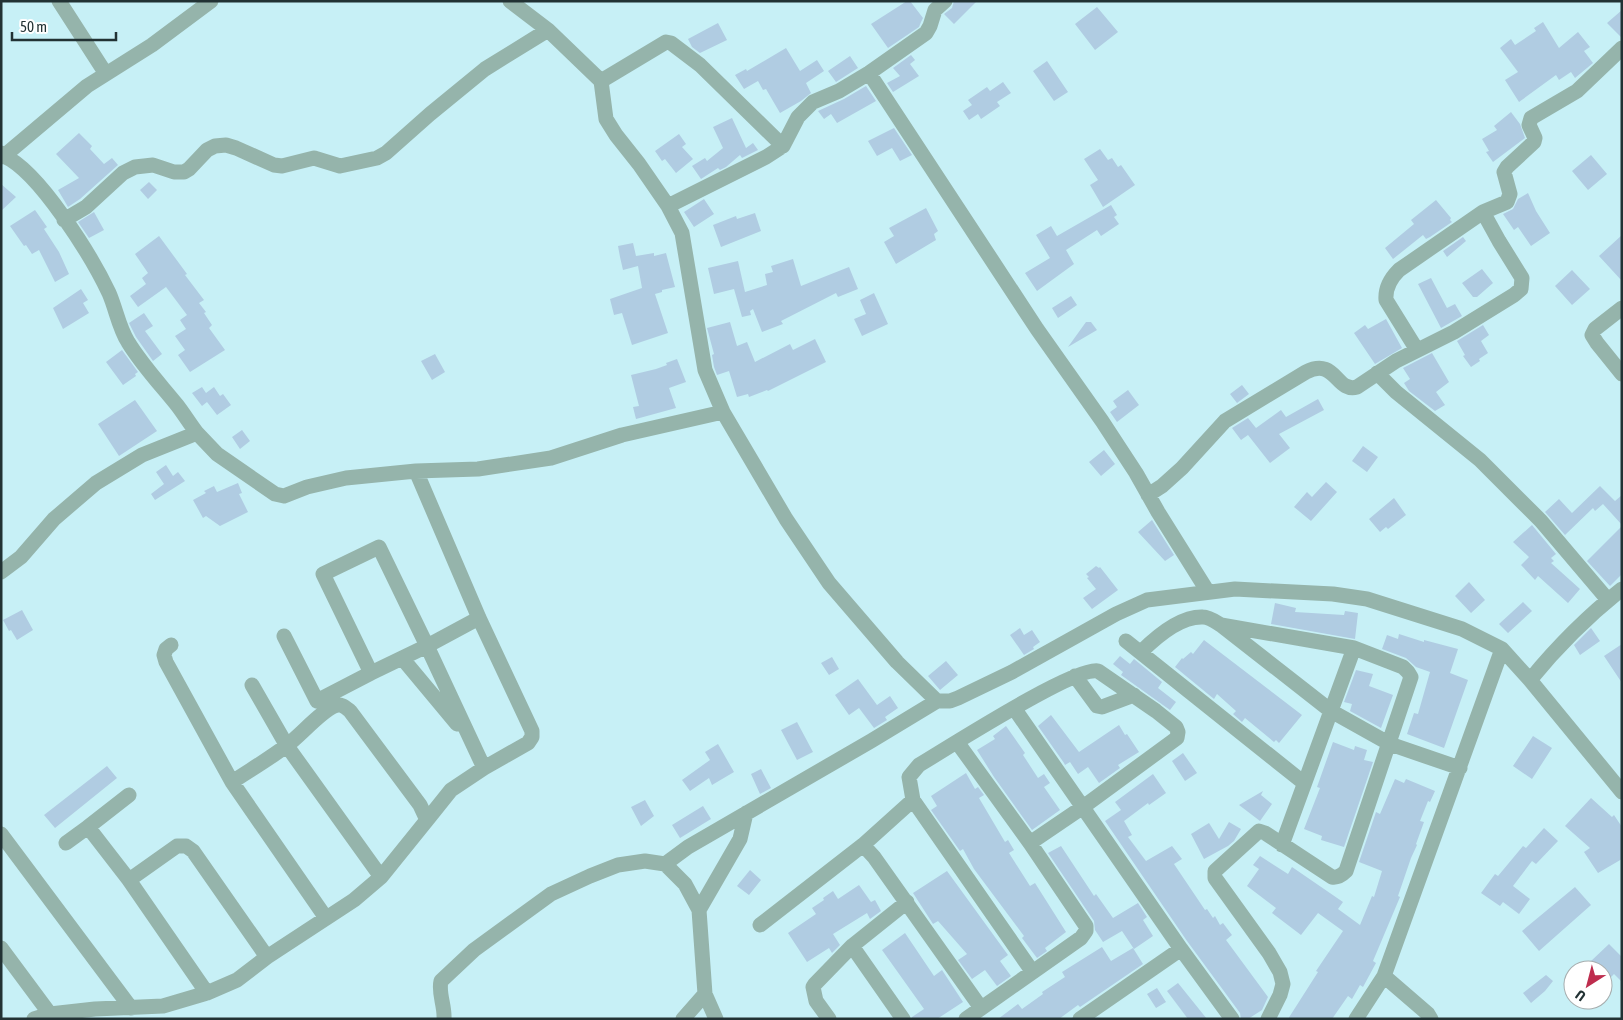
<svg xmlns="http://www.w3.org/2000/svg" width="1623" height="1020" font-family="'Asap Condensed',sans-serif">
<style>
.building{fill:#b0cce2}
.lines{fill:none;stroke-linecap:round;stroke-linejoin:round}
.minor{stroke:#95b4ab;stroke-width:15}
</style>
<rect width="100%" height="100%" fill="#c7f0f6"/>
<path class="building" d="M907,1H910L923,18L921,22L919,27L888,48L871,24Z
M954,1H977L954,24L944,14L952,8Z
M1097,7L1118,32L1095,50L1075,24Z
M1622,10V38L1607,23Z
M1543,22L1559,48L1578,32L1590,47L1584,51L1593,63L1575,78L1571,72L1559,80L1556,75L1519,102L1505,80L1518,72L1500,48L1511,39L1515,45L1536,31L1534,28Z
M718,23L727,40L700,53L692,47L688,39Z
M786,48L800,71L817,60L824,71L806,83L811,93L801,101L780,113L766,89L763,90L758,81L744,89L735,75L746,69L747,71Z
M911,55L915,60L910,64L919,76L893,92L887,83L900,76L893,68Z
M850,56L858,68L836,82L828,71Z
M1047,61L1068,92L1054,101L1033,71Z
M1003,82L1011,93L997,102L1000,106L981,119L978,114L969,120L963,111L972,105L968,100L987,87L990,91Z
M866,86L876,101L837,123L831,114L824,119L818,111L844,99Z
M1511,112L1520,124L1525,138L1493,162L1486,152L1489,151L1482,139L1497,130L1494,126Z
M732,118L746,148L753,143L758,150L742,158L740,155L726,167L720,170L718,168L701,179L692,166L705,158L707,161L723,148L713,127Z
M894,128L912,155L900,161L892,148L877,156L868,141Z
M79,133L92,146L90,149L104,164L112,158L118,165L80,199L68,207L58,190L79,178L56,154Z
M679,134L686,144L682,147L693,159L676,173L665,159L662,161L655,151Z
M1100,149L1108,160L1112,158L1118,167L1121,165L1135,185L1103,207L1090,185L1098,180L1084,159Z
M1591,155L1607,174L1588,190L1572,171Z
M149,182L157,190L148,199L140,190Z
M1,184L16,197L1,211Z
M1528,193L1536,211L1550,233L1531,246L1518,227L1514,230L1503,214L1513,209L1518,199Z
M704,199L714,214L694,227L684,212Z
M1436,200L1451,218L1450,220L1452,222L1430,237L1426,239L1423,235L1393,259L1385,248L1414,224L1411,220Z
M1111,205L1117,215L1114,217L1119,224L1101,236L1097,230L1066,250L1074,264L1037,291L1025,273L1050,258L1036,235L1051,226L1057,236Z
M926,208L938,231L934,234L936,240L896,264L884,242L894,236L889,228Z
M35,210L47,227L44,229L59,252L69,274L55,282L39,250L32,254L26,245L24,246L10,226Z
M94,212L104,230L89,238L78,222Z
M755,213L761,231L721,247L713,225L736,216L737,219Z
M1622,235V281L1599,256Z
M159,236L187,274L185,275L204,300L199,303L206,312L204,313L212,325L209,328L225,350L190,372L178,355L185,350L175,336L186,329L180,320L187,315L166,287L138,307L130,296L146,284L142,278L148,273L135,254Z
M1463,237L1466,241L1447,257L1443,251Z
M633,243L636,256L654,253V256L666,253L675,287L662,290V292L655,294L668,333L632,345L622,313L614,315L610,299L642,288L638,266L623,270L620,257L618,246Z
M793,259L801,286L849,267L858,289L838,297L836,293L781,321L783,324L762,332L753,309L750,311L751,315L742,317L734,289L714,294L708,268L738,261L745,292L767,285L765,274L773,272L771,266Z
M1482,269L1493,283L1477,297H1473L1462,283Z
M1572,270L1590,289L1572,305L1555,286Z
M1431,278L1447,308L1455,304L1462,316L1441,328L1418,284Z
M81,289L88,300L83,303L89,313L63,329L53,308Z
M874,293L888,324L862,336L854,319L866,314L860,300Z
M1071,296L1077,305L1058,318L1052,308Z
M144,313L153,326L145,331L162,354L153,361L136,337L129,323Z
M1386,319L1402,348L1375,364L1354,333L1365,325L1368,329Z
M730,322L737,346L747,342L755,362L790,344L793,350L815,339L826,362L768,391L767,390L749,397L748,394L737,397L729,371L717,375L714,367L712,355L714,354L707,328Z
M1086,322H1091L1097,330L1068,347Z
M1483,325L1489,335L1481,341L1488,353L1479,359L1480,361L1471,367L1463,356L1465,355L1457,341Z
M122,350L138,372L135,374L136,376L123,385L106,362Z
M1432,353L1449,382L1436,392L1445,405L1435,411L1409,391L1404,383L1410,379L1403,368Z
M435,354L445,372L432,380L421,361Z
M677,359L686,382L669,388L676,408L636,419L633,407L639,406L631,375L656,369L667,365L666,363Z
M1242,385L1249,394L1237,403L1230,394Z
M202,387L206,393L214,387L220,396L223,394L231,405L217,415L207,402L202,406L192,393Z
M1128,390L1139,405L1117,422L1110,412L1117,407L1113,401Z
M1318,399L1324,410L1279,434L1290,448L1270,463L1248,435L1241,440L1232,428L1248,418L1256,428L1281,410L1286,417Z
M135,400L157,431L119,456L98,424Z
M242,430L250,441L240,449L232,437Z
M1363,446L1378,457L1367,472L1352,461Z
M1104,450L1115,464L1101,476L1089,462Z
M166,465L173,476L178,472L185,481L155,500L151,494L164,484L156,472Z
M1326,482L1337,492L1311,521L1294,507L1307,492L1312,497Z
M238,483L242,493L239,494L248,512L220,526L206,516L203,518L193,500L206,493L204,491L214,486L217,492Z
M1600,486L1615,501L1622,495V525L1603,504L1595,511L1593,508L1565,535L1545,512L1559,499L1572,513Z
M1394,498L1406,515L1388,529L1386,527L1380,532L1369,519Z
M1152,520L1174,555L1165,561L1138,532Z
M1532,525L1556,554L1551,558L1554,561L1551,563L1580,589L1568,603L1538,576L1535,580L1521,565L1529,557L1513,542Z
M1622,526V574L1610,586L1587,561Z
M1096,566L1099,568L1100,567L1118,590L1092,609L1083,598L1096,589L1087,578L1089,577L1086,574Z
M1469,582L1485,600L1471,613L1455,596Z
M1523,602L1532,611L1508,633L1499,624Z
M1275,603L1296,608L1295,612L1344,615L1345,611L1358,613L1355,639L1271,624Z
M22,610L33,630L17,640L11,630L9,631L3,620Z
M1020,628L1024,635L1032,630L1040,642L1033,647L1034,649L1024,655L1010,635Z
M1591,628L1600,641L1580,655L1574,645Z
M1399,634L1424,642V640L1458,649L1450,673L1468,680L1444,748L1407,734L1414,713L1418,714L1430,672L1416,667L1406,658L1382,649L1387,635L1398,639Z
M1204,640L1302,715L1279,743L1276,740L1274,742L1245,718L1242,722L1233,714L1236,711L1217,694L1214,699L1175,667L1182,658L1183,659L1191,652L1193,654Z
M1622,644V683L1604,656Z
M1120,656L1130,664L1134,659L1162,682L1158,688L1176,702L1170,710L1121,675L1123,672L1113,664Z
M832,657L839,669L829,675L821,663Z
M946,661L958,675L940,690L928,676Z
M1356,670L1373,674L1369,686L1393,695L1381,728L1350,711L1352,704L1344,702Z
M858,679L877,705L890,696L898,708L885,717L887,720L874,728L859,708L849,715L835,695Z
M1051,715L1079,752L1119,725L1125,735L1127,734L1139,752L1118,765L1120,768L1099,783L1088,767L1078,774L1070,762L1065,765L1064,763L1038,726Z
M797,722L813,752L797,760L781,730Z
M1006,726L1025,753L1023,755L1038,778L1044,774L1050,783L1044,787L1060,810L1032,830L994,777L977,750L995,739L993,736Z
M1533,736L1552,748L1532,779L1513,766Z
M1333,742L1354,750L1355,746L1367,750L1364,760L1373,762L1344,847L1321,840L1322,836L1304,829L1320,788L1317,787Z
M718,744L734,772L712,785L709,778L690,791L682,780L710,760L705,752Z
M1183,753L1197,773L1185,781L1172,761Z
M107,766L117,778L55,828L44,815Z
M761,769L771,788L760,794L751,774Z
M966,773L975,789L978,787L984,795L979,798L1005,842L1008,840L1014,850L1009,853L1030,886L1035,883L1066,932L1045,948L1047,951L1037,958L1022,938L1024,936L974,869L963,849L960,851L931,810L937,806L931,796Z
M1153,774L1166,793L1149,805L1148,803L1124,821L1132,835L1128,837L1146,861L1172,846L1182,859L1174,864L1205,910L1207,909L1213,918L1215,916L1220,925L1223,923L1232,935L1226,940L1268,997L1262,1010L1248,1019H1241L1240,1013L1187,941L1105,821L1121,810L1115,802Z
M1395,779L1404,783L1406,779L1435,791L1430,802L1428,801L1420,821L1424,822L1416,844L1417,845L1411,858L1398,896L1400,897L1373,961L1376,963L1363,987L1360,985L1352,999L1348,996L1332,1019H1288L1318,972L1316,971L1343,931L1318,913L1301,935L1272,913L1276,908L1247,886L1259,869L1253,865L1260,856L1288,874L1292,867L1343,902L1338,909L1360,925L1372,896L1374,897L1382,871L1359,862L1376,812L1380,814Z
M1263,791L1261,795L1272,804L1260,821L1239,805Z
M1591,798L1612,817L1614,815L1622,827V859L1598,873L1584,852L1590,848L1565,826Z
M645,800L654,816L641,826L631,807Z
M703,806L711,819L680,838L672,825Z
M1229,822L1241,829L1234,841L1228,846L1204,859L1191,834L1209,823L1219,839Z
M1544,828L1558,841L1536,864L1532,861L1513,886L1530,899L1519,914L1503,902L1500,906L1481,893L1495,874L1498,876L1523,846L1526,848Z
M1061,846L1094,896L1096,894L1113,918L1138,903L1147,917L1143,920L1153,936L1134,949L1122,931L1103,942L1095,930L1094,921L1048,853Z
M750,870L761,880L749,895L737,886Z
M947,871L1008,955L1000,961L1011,976L997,986L985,970L972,979L958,960L967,954L938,921L933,924L913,893Z
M859,885L871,902L875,900L881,911L870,919L867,913L833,934L840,945L832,953L829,948L807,962L788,933L816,914L812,908L824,900L823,898L833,891L838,899Z
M1575,887L1591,905L1539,951L1522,931Z
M905,933L934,976L942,970L963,1002L937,1019H912V1017L924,1009L882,950Z
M1609,944L1622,957V982L1614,974L1608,980L1603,975V970H1598L1590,962Z
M1102,947L1111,961L1133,948L1143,964L1080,1007L1078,1005L1059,1019H998L1018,1004L1022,1009L1043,994L1042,992L1065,977L1062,972Z
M1546,975L1553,981L1545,991L1531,1003L1523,993Z
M1178,983L1207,1019H1188L1167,991Z
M1157,988L1166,1002L1156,1008L1147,994Z"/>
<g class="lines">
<path class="minor" d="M59,1L106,74
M510,1L548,30L601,81L606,119L616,135L639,164L668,206L682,233L705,370L723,412
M869,73L1037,329L1102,421L1136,473L1158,512L1208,592
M601,81L666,42L671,43L700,65L783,146
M1,153L4,156L87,86L152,45L211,1
M1,157L4,156C39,171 92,257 109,293C116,309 119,328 128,342C142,365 160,384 177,405C184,414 190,424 197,433
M668,206L766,157L783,146L798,117L813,102L839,91L869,73L926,33L930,26L935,10L945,1
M64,220L86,207L123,173L135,167L153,165L174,172H184L189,169L207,150L215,146L226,145L236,148L274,165L282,166L314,158L340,166L377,158L386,153L430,114L485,69L548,30
M1622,308L1595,329L1592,335L1597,343L1622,374
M1417,350L1386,300C1385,288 1391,278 1399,270L1483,212
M1377,373L1396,392L1480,460L1541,521L1608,600
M416,471L479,618L532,731V737L528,743L484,768L451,790L427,820
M1148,495L1162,486L1182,468L1225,421L1306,372C1336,357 1336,393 1357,387L1396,361L1454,332L1514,295L1521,289L1522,278L1499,241L1483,212L1507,202L1510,194L1504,172L1507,167L1534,142L1535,138L1529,125L1531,118L1577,91L1622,48
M1,572L21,557L54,519L96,483L142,455L197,433L217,454L275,494L284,496L307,487L346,478L416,471L478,469L551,458L622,435L723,412L786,519L829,583L897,662L937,701H950L958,698L1012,672L1116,614L1147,600L1235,589L1333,594L1367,599L1462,629L1502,649L1530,680L1622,792
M479,618L427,646L484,768
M1221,625L1354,648L1403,667L1408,672L1411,677L1346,871C1342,875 1338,878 1332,877L1265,833L1259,831L1215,871V878L1269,953L1280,972L1283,984L1280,995L1268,1019
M284,636L317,701L371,673L427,646L379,547L323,574L371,673
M1126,641L1304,783
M171,645L166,649L164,655L166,662L232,782
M1141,652C1156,637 1180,616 1203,617C1209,617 1216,622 1221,625L1331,711L1390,744L1460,768
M402,658L457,724
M1075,676L1097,706L1102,707L1134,695
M1530,680C1557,647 1589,615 1622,589
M252,685L287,746L381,877
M1014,708L1181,949L1232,1019
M957,742L1030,843L1086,926V931L1081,938L966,1019
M88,827L129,795
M1,834L131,1008
M66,843L88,827L129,880L207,993
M1030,843L1083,807L1177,738L1178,732L1176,727L1156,711L1098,671C1075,666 946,749 919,765L909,777L913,800L1032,971
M863,845L874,857L981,1008
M1282,845L1354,648
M665,864L688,847L871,741L937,701
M129,880L177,846H186L193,851L267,957
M699,910L740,839L746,813
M760,925L863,845L913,800
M852,946L903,1019
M1,948L50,1014
M1384,976L1428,1014L1431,1019
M34,1019L50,1014L95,1009L163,1006L207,993L237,980L267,957L354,900L381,877L427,820L420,805L350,711C345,707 341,703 334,706C320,712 300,736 286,746C269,759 250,770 232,782L326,918
M444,1019C445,1006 438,993 441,981L474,950L551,894L590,876L618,865L645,861L665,864L685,884L699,910L705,994L716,1019
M683,1019L705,994
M829,1019L816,1001L813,987L815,984L852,946L907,902
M1080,1019L1181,949
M1356,1019L1384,976L1502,649"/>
</g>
<rect width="1623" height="1020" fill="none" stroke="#223234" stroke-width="5"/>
<g transform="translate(1588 985) rotate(216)"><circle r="24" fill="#ffffff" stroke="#a7adae"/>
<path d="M0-4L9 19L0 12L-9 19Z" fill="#be2d4e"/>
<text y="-8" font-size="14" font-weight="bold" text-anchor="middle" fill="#223234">U</text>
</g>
<path d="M12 32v8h104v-8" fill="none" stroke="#223234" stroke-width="2.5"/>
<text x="20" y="32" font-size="15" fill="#223234" stroke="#ffffff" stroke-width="4" paint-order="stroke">50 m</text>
</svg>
